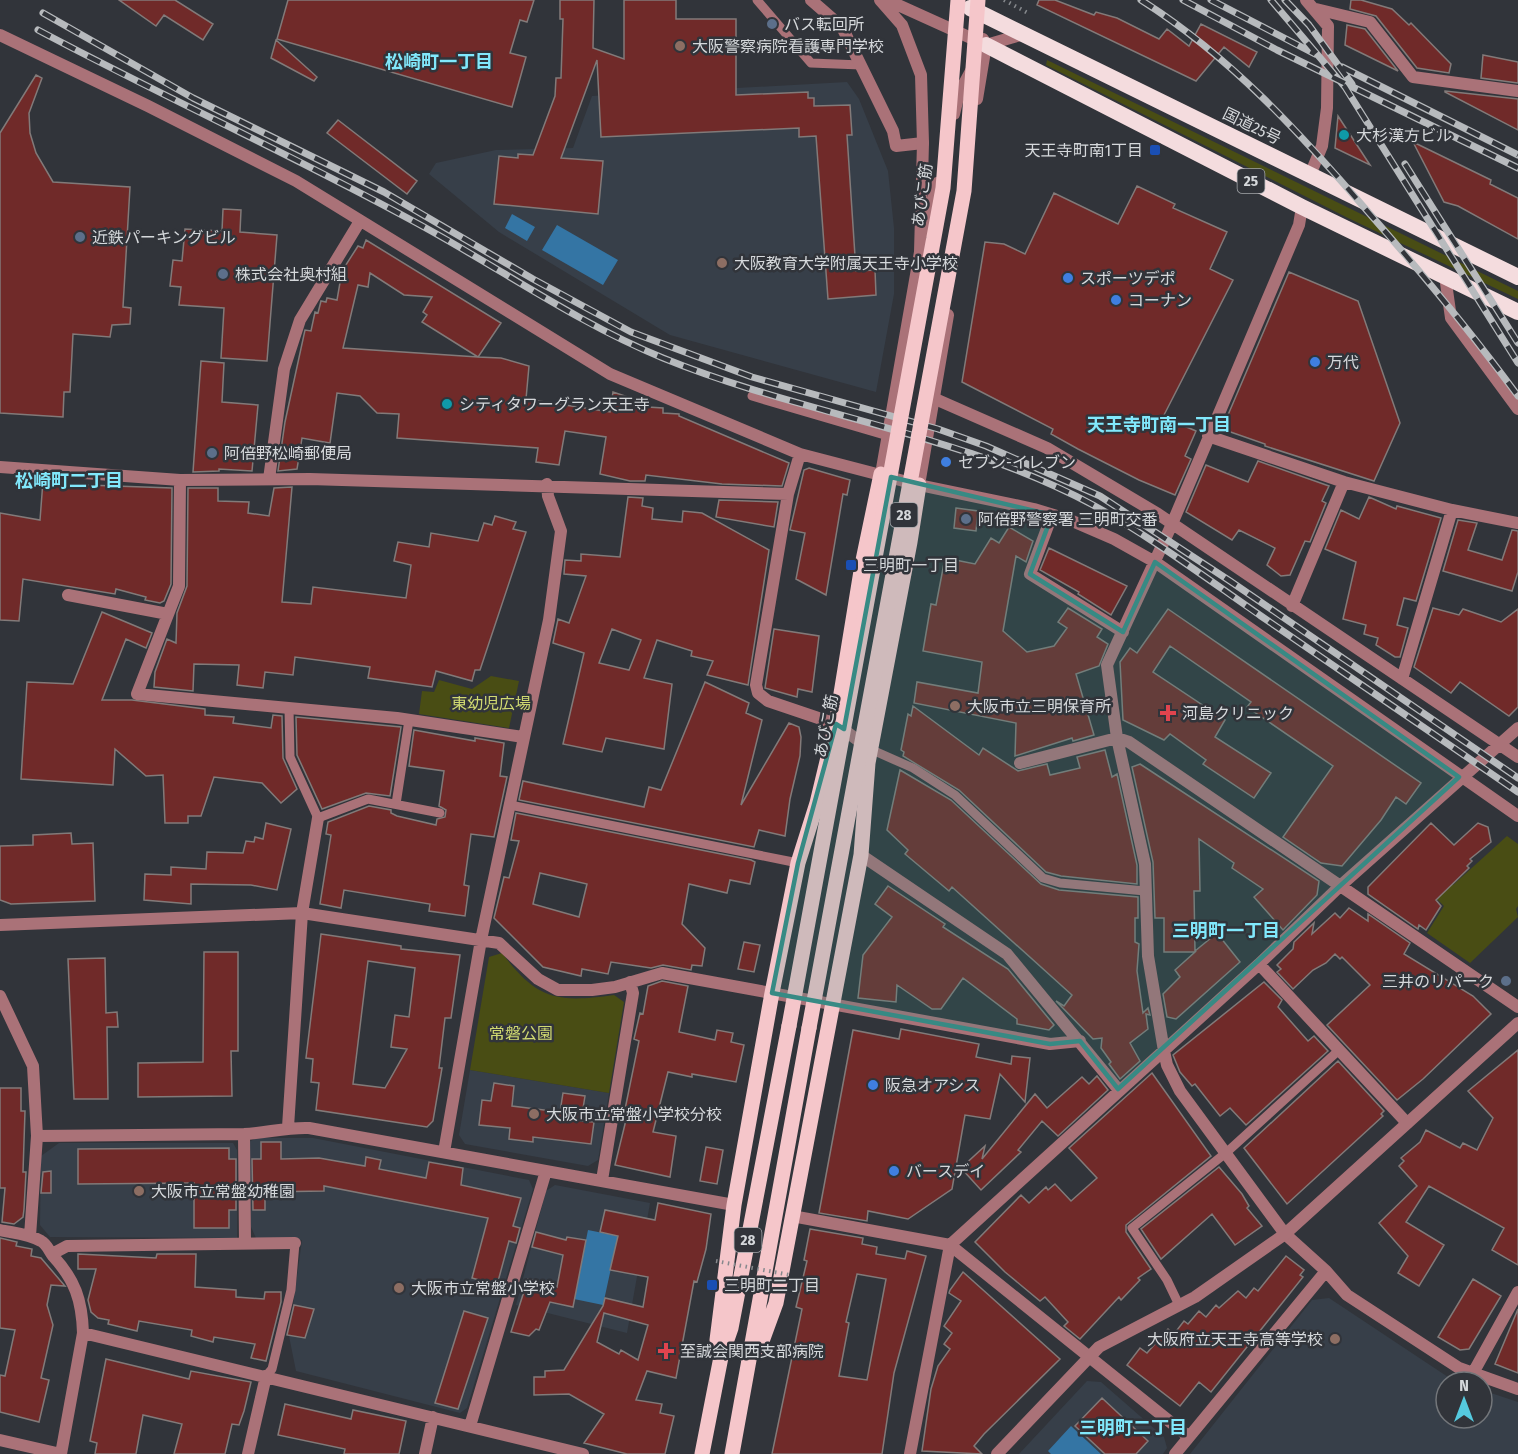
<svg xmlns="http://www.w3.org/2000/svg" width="1518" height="1454" font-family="'Fira Sans Condensed','Noto Sans JP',sans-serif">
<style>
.built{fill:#373f49}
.green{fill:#494d14}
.water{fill:#3475a4}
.building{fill:#702a29;stroke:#827a79;stroke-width:1.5;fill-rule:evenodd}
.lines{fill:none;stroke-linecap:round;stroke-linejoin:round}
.path{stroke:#86898d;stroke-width:4;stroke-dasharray:1.5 4.5;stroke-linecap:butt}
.service{stroke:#aa7278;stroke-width:9}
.minor{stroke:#aa7278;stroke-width:12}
.tertiary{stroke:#aa7278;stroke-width:12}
.primary{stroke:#f5c6ca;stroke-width:15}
.trunk{stroke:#f4dcde;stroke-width:16}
.rail-casing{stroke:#b7babd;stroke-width:7}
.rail{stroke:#31343a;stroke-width:4.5;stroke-dasharray:14;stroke-linecap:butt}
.path-bridge{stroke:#86898d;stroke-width:4;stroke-dasharray:1.5 4.5;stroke-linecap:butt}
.primary-bridge{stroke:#f5c6ca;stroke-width:15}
.marked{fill:#378a84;fill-opacity:0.2;stroke:#378a84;stroke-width:4.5;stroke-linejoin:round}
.service-dot{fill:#5c6f8a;stroke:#31343a;stroke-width:2}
.education-dot{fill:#8d6e63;stroke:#31343a;stroke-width:2}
.culture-dot{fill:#0f9aa8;stroke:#31343a;stroke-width:2}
.transit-dot{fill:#1a4fb4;stroke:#31343a;stroke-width:2}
.shop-dot{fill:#3f7fe0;stroke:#31343a;stroke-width:2}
.health-dot{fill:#e0444e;stroke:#31343a;stroke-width:2}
.labels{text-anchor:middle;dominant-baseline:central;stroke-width:5;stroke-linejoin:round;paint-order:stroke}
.shield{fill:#31343a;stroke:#a4a7ab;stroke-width:1.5}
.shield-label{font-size:15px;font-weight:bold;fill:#d5d8db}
.poi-label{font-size:16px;fill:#d5d8db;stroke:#31343a;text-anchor:start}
.street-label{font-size:16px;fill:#d5d8db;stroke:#31343a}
.park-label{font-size:16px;fill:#d0d971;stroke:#31343a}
.neighbourhood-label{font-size:18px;font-weight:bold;fill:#81e8fc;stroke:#31343a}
</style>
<rect width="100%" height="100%" fill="#31343a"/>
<path class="built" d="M847,82L859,99L888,171L894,228V294L876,392L670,335L499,232L429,174L436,163L496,150L573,148L592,96Z
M470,1070L609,1093L598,1160L588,1166L465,1144L459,1135Z
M256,1138H313L529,1180L533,1189L467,1408L460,1413L296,1371L289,1336L302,1240L256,1238L251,1227L249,1142Z
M59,1143H233L237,1150V1238L50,1237L40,1225L41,1156Z
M555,1185L650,1203L627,1333L516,1305L546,1191Z
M1329,1298L1448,1377L1460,1382H1446V1418H1482V1390L1518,1402V1454H1190L1312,1300Z
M1087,1381L1101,1382L1164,1437L1167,1448L1163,1454H1019Z"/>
<path class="green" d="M1047,60L1518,291V299L1348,218L1046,65Z
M491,676L519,681L509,728L419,714L422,691L434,692L439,680L472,689Z
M1507,836L1518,844V906L1516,909L1518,917L1470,963L1427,933L1444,906L1437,899L1448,880L1453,885Z
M502,953C537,1000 557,1003 614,995L624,1002L609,1093L470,1070L489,957Z"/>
<path class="water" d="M512,214L535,227L527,241L505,228Z
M557,225L618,260L603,285L542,250Z
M588,1230L618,1236L603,1305L574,1299Z
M1071,1426L1101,1454H1051L1048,1451Z"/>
<path class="building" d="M119,0H175L213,24L203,40L164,15L156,26Z
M288,0H534L527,22L520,20L510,53L526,57L512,107L277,39Z
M560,0H594L593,48L624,59V0H676V19H736V95L808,92V98H814V106L850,105L852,135H847L856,271L875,270L876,295L828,299L816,136L799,137V128L601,137L597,60L561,158L603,161L598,214L494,204L499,156L518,158V154L533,155L555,96L556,78H561L563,19H560Z
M1039,0H1055L1094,15L1096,12L1117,18L1159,39L1167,29L1189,46L1201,24L1257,52L1249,67L1224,47L1196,81L1037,5Z
M1351,0H1361L1392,9L1409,25L1411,23L1451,64L1449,73L1417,68L1376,16L1350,9Z
M1347,25L1365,29L1398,71L1345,45Z
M276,40L317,77L314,81L271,58Z
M1483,55L1518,62V83L1481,78Z
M36,75L42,78L29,113L30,133L36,153L53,182L130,187L123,307L131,308L130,324L112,325L110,337L73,334L70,392H64L63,417L0,413V133Z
M1445,91L1518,99V130L1445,92Z
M1338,116L1370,165L1335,148Z
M338,120L417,181L407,194L327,133Z
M1413,142L1491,180L1490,184L1518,198V239L1458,206L1444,202Z
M1137,186L1175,204L1173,208L1227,232L1210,269L1233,280L1163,417L1196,431L1185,456L1191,459L1175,495L1139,480L1078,449L1051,434L1053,429L962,382L985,242L1004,244L1025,254L1054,193L1118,224Z
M223,209L241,210L240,232L277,235L267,361L221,358L224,308L179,305L181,287L170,286L173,260L182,261L185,229L222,231Z
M366,240L501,323L478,357L501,358L529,366L526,399L610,412L613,392L649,404L648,407L663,408V413L679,414V416L789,463L782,486L722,484L646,475L645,481H630L600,474L606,437L565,431L559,465L536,462L538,448L397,438L399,414L377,413L360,396L337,393L330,443L302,438L297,469L278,471L285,422L305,330L311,331L315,312L318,313L321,301L326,302L327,298L337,300L342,271L358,246L363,248ZM370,273L404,295L432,297L423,312L427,315L422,322L478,357L343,348L358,285L368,287Z
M1289,272L1358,301L1400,423L1374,481L1265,446V444L1222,429Z
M201,361L224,363L222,402L258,405L252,471L219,469V471L193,472Z
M1258,461L1329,486L1322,501L1326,503L1310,542L1305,541L1290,575L1281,576L1267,565L1275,548L1239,530L1232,540L1186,512L1206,465L1248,482Z
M809,468L850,480L847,495L843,494L826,595L796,579L805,533L790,530L804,470Z
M43,481L59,482L58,484L172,488L171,584L164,601L160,603L145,600L146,597L116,589L115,594L23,579L19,621L0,620V513L40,520Z
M292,487L282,602L311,604L313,587L406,598L411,565L394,561L398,542L429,547L431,533L478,541L484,523L492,525L495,516L516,522L513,529L526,532L480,670H475L472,681L436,671L432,687L368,678L370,667L295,657L293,675L265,672L263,688L237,685L239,665L194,664L193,691L154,687L155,672L167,639L176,643L177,613L187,586L188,488H218V501L249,502L248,513L269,516L274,488Z
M628,497L643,498L642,506L653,508L652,519L682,522L683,511L702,513L769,550L748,685L707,675L713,661L691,656L692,651L657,640L644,678L672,684L664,749L606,738L602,752L563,744L584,653L553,643L558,619L569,623L586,576L564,574L565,560L581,561V554L620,557ZM612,629L641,640L629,670L599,663Z
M1369,497L1396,509L1397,506L1441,518L1416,601L1404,598L1397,625L1408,628L1400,657H1395L1376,645L1378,638L1364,634L1366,625L1343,619L1356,562L1325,549L1341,510L1359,519Z
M719,500L778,502L774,527L716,517Z
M956,508L978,511L976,531L954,528Z
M1458,520L1477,523L1468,550L1502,560L1512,530L1518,531V572L1512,591L1443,571Z
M1009,527L1033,541L1026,562L1016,556L1003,631L1027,652L1054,646L1067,628L1058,622L1068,608L1102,629L1097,637L1108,644L1099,666L1076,674L1094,735L1073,741L1072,738L1015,756L1016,723L914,703L917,682L978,693L982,662L923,651L931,604L936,605L945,558L975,564L991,538L999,543Z
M1049,548L1127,586L1111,615L1078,594L1079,592L1040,570Z
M1433,608L1459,615L1463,609L1501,622L1518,609V707L1509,716L1460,682L1451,693L1414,667Z
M1168,609L1421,783L1406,804L1396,797L1381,820L1342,866L1321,863L1283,837L1333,766L1247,707L1251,702L1170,646L1153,672L1225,720L1215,737L1271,773L1254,798L1203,764L1206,760L1170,734L1164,740L1123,720L1120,662L1130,648L1137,653Z
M102,612L152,633L146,648L126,639L102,700H132L205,709V715L234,717L233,723L271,728L273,715L282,716L283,758L297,789L281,803L262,783L214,777L201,816H188V823H165L163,775L146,776L115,749L113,785L21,779L27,682L73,684Z
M774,629L819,636L812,692L798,689L797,697L765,688Z
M705,682L749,703L746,713L762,720L741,805L789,723L799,727L801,737L800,756L790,799L785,836L759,830L754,847L519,800L523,781L644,807L649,787L661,790Z
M913,706L979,755L983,748L1018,771L1047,764L1050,775L1080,768L1077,757L1105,750L1112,777L1117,774L1137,865V884L1061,876L1046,872L959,790L903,756L904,752L901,750L908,714L911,716Z
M296,717L401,727L390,796L366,793L322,809L297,755Z
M414,730L475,741V738L504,743L500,776L507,777L494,837L471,834L464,885L469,886L465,916L429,911L430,904L344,890L341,908L320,904L331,835L326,834L328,822L369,806L391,810V813L397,816L436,825L437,819L445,817L446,810L439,806L444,771L409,766Z
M1140,764L1319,881L1317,895L1283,930L1254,897L1263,889L1232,868L1234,863L1199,839L1200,891H1194L1195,951L1217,933L1240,962L1176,1019L1167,1017L1163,994L1180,977L1175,970L1195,952H1164V918H1155L1153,862L1132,767Z
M900,770L951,800L1041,884L1059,890L1138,897V918H1135V942L1139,944L1137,971L1143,1013L1148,1008L1150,1015L1146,1014L1148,1029L1130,1043L1140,1061L1120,1079L1109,1064L1111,1062L1101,1048L1102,1038L1093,1039L1056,1001L1064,1006L1072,995L952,887L949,891L905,854L908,850L887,830Z
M516,813L751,860L755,862L750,884L730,880L727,893L689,884L682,924L705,948L702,966L692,965L691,970L663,965L651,968L611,962L608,974L582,969L581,976L543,967L494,918L504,877L509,878L519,841L511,840ZM540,873L587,884L579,917L533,904Z
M266,823L291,829L277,890L251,885L191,884V904L144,900L145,874L171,875V867L206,869L207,852L243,853L246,841L254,842L255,837L263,839Z
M1431,823L1454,845L1478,823L1488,827L1491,842L1470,859L1472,861L1467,866L1469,868L1436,900L1441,906L1426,930L1419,925L1418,929L1368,894V887Z
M71,833L72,844L93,843L95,901L11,904L0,900V846L33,845V835Z
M888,886L945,924L943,927L1008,969L1054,1025L1049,1030L1017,1024V1019L963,978L941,1009H932L897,985L896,1002L858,998L863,955L892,917L875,904Z
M1349,908L1368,921V914L1410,943L1404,954L1473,996L1491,1014L1423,1079L1397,1100L1327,1025L1370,985L1342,957L1340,959L1335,954L1326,963L1313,970L1293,989L1277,972L1281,969L1277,965L1293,949L1294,942L1314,923L1312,934L1335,913L1340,918Z
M321,934L401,946V949L460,955L451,1018H445L439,1068H442L433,1121L427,1127L316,1110L319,1083L311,1082L313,1059L306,1058ZM368,961L415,968L409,1017L395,1015L391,1047L407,1049L385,1088L353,1084Z
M744,942L760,945L754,972L738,969Z
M204,952H238V1051H231L232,1096L138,1097V1063L203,1062Z
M105,958L106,1013L117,1012L118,1027H107L108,1099H74L68,959Z
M662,981L688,986L679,1032L715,1040L717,1030L733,1033L731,1042L744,1045L736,1082L692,1074V1077L668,1072L653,1132L676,1136L670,1177L615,1165L626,1120L623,1119L639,1041L634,1039L640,1013L643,1014L648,986Z
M1264,982L1282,1000L1278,1007L1308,1041L1314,1036L1328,1051L1246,1125L1230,1108L1220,1116L1195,1084L1192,1086L1180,1072L1173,1055Z
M901,1029L979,1044L976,1057L1011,1064L1012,1056L1030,1058L1025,1102L1000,1074L990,1119L965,1115L952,1189L908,1219L868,1211L867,1221L819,1213L853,1030L899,1039Z
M1518,1050V1265L1492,1250L1504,1228L1429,1186L1406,1222L1444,1245L1419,1286L1398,1273L1408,1256L1379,1223L1417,1186L1399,1166L1404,1161L1401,1158L1420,1142L1426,1130L1460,1148L1463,1143L1477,1150L1493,1118L1468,1091Z
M1338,1061L1384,1111L1381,1114L1383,1116L1287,1204L1244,1148Z
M1152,1073L1211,1156L1126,1225V1232L1151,1269L1138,1278L1140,1280L1121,1300L1119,1297L1080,1339L1064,1326L1068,1322L1045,1297L1040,1301L1005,1272L975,1242L1021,1195L1029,1203L1046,1187L1048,1190L1055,1184L1071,1201L1097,1178L1069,1148Z
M1097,1076L1108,1090L1058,1136L1042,1121L1018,1150L1021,1152L981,1190L961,1168L985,1146L982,1159L1035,1094L1047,1108L1082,1077L1089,1084Z
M494,1083L514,1086L512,1106L560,1112L563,1093L585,1096L581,1121L594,1122L591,1144L533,1137V1142L509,1139L510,1128L479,1125L482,1100L491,1101Z
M0,1088H21V1111H25L23,1172H26L24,1209L23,1217L14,1224L2,1222L5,1188H0Z
M261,1142H281V1159L319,1158L365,1166L366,1157L381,1160L379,1169L426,1178L429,1162L463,1168L461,1185L521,1198L513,1226L520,1228L516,1243L509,1241L497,1285L472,1278L488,1218L324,1186V1191L265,1192V1210H253L252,1159H261Z
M706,1147L723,1150L717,1184L700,1181Z
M229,1148V1159H236V1210H229V1228H194V1183L78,1184V1149Z
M1219,1167L1242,1194L1249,1206L1247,1208L1262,1226L1235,1245L1212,1214L1161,1259L1141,1229Z
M51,1171V1193H41L43,1172Z
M658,1203L711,1214L706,1249L697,1282L694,1281L676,1378L647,1371L636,1400L662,1404L660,1413L674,1416L665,1454H627L584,1443L604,1414L569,1394L534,1395V1377H545V1371L564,1370L603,1306L605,1298L643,1307L648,1277L610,1270L618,1236L600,1232L605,1210L655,1220ZM604,1313L648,1325L638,1360L621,1350L619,1354L597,1342Z
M810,1229L863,1238L862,1244L877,1247L876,1254L905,1259L907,1251L926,1256L894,1373L882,1454H772L802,1309L796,1307L807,1261L804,1260ZM857,1274L886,1279L867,1380L839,1376L849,1323L846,1322Z
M536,1232L566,1240L567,1237L586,1240L573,1307L550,1302L539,1330L536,1329L529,1336L511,1332L528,1279L557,1287L563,1255L532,1247Z
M0,1238L17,1242L16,1246L32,1249L31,1256L41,1258L65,1286L51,1285L47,1305L53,1325L41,1378L49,1380L39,1422L0,1412V1375L5,1376L15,1330L0,1328Z
M78,1254L156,1258L157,1254H196L195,1287L236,1290V1297L264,1299L265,1292H281V1302L266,1361L251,1358L255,1344L214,1337L213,1342L191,1336L192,1330L139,1321L137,1331L108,1324L109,1320L98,1318L91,1312L88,1300L96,1269H78Z
M1286,1256L1304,1270L1300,1275L1303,1277L1211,1392L1199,1382L1180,1406L1127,1365L1140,1348L1147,1353L1168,1329L1174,1334L1184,1321L1188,1324L1199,1311L1206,1317L1216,1305L1219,1308L1238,1291L1246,1298L1254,1288L1258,1291Z
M963,1272L1060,1359L984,1434L974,1446L982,1454L922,1451L931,1389L938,1366L950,1349L944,1344L952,1333L944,1326L961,1301L949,1293L950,1290Z
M1473,1279L1501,1296L1469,1349L1460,1350L1438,1337Z
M294,1305L314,1309L305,1338L287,1335Z
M1518,1309V1373L1495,1364Z
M464,1311L488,1318L458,1409L435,1403Z
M106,1359L189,1379L191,1371L251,1382L244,1411L239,1425L232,1424L225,1454H174L182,1424L143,1415L136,1454H95L97,1443L90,1441Z
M1102,1398L1148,1441L1136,1454H1105L1075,1426Z
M285,1404L351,1419L353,1410L406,1421L399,1454H344L345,1449L278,1435Z"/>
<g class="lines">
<path class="path" d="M1004,0L1028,13"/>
<path class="service" d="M757,0L811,63L861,65
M752,396L888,436
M289,708L290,757L318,818L368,799L440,813
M870,749L913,768L955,795L1043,878L1060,883L1145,891
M396,804L409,720
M510,805L798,863
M1179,1305L1167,1280L1132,1228L1227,1152L1338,1051
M266,1376L272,1369L291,1290L295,1243"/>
<path class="minor" d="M811,0L842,27L893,131L896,146L923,143
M1306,0L1328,26L1327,108L1322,146L1310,175
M1316,9L1370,22L1413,77L1518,91
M0,35L148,106L296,181L610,374L800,454L919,485L1034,509L1070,520L1114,539L1155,562L1518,816
M1302,207L1299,225L1172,524L1107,665L1117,738L1145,864L1148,956L1164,1051L1167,1065L1180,1091L1285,1234L1326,1271L1347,1295L1459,1368L1518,1389
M1445,276L1451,318L1518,409
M933,398L1047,448L1158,514L1518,757
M1208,436L1344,482L1452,510L1518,523
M800,454L788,494L756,685L758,693L768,701L836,724L867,747
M0,467L180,480L310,479L788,494
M269,479L284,369L300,320L360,221
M180,480L179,586L137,694L397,718L523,737
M1052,515L1030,574L1123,632
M68,595L168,614
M1292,606L1344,482
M1402,679L1452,510
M1020,763L1117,738L1129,742L1518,1007
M861,855L1007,954L1118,1089
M0,925L302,913L499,943L538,979L558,990H592L615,987L662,973L1050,1044L1080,1041
M1259,964L1407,1123
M0,996L33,1066L37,1136L30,1236
M288,1127L302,913L318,818
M244,1134L245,1243
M37,1136L244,1134C266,1133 287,1127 309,1128L734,1205
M444,1152L481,940L549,620L561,531L548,496L547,484
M602,1180L633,993L630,982
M792,1216L950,1245L1189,1437
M0,1230C14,1233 29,1234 41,1241C47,1244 49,1251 53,1256C75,1280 82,1300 83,1333L61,1454
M52,1254L67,1246L295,1243
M83,1333L583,1454
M1473,1373L1518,1292
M470,1426L546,1171
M0,1440L61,1454
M248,1454L266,1376
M425,1454L433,1417
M910,1454L950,1245L1259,964L1339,887L1518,728
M1175,1454L1326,1271"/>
<path class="tertiary" d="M880,0L902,25L921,75L923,143L920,252L881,474
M887,0L982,43
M984,49L986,45L1024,34
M977,99L986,45L983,39
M954,114L959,93L972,69
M926,231L937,183
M919,485L948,315
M997,1454L1099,1347L1195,1297L1285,1234L1518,1023"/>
<path class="primary" d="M721,1357L717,1340L734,1205L772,993L798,863L817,803L836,724L862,565L881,474
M748,1359L761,1344L776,1303L861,855L868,763L910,542L919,485
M702,1454L721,1357L731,1328L789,1026
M732,1454L809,1028"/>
<path class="trunk" d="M970,8L1518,277
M986,45L1302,207L1518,312"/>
<defs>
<path id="rail" d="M1141,0C1231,57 1300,133 1369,213C1421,272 1471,332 1518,396
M1183,0L1277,50L1518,168
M1211,0L1315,54
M1271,0L1345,87L1518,363
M1285,0L1309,25L1352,84
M43,13L193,98L384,192L533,279L631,332L752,377L938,429L986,446L1100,496L1230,581L1518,778
M38,30C162,96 290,154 413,221C497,266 575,322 663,358C803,415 959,433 1093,505C1151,537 1206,578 1261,616C1347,675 1432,733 1518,792
M1342,67L1518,155
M1405,164L1518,343"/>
</defs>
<use href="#rail" class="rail-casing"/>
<use href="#rail" class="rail"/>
<path class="path-bridge" d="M716,1261L790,1275"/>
<path class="primary-bridge" d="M789,1026L943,188L958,0
M809,1028L964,191L978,0"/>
</g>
<path class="marked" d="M891,477L1052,515L1030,574L1123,632L1155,562L1459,777L1118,1089L1080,1041L1050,1044L772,993L798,863L836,724L844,729Z"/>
<g class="service-dot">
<circle cx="772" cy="24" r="6"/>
<circle cx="80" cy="237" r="6"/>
<circle cx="223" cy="274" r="6"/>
<circle cx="212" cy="453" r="6"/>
<circle cx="966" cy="519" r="6"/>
<circle cx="1506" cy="981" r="6"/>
</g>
<g class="education-dot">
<circle cx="680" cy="46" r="6"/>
<circle cx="722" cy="263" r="6"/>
<circle cx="955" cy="706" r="6"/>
<circle cx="534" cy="1114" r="6"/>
<circle cx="139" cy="1191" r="6"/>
<circle cx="399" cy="1288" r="6"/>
<circle cx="1335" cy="1339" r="6"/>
</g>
<g class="culture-dot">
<circle cx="1344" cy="135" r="6"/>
<circle cx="447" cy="404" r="6"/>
</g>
<g class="transit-dot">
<rect x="1149" y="144" width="12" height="12" rx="3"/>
<rect x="845" y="559" width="12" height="12" rx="3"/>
<rect x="706" y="1279" width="12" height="12" rx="3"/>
</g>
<g class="shop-dot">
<circle cx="1068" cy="278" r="6"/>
<circle cx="1116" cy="300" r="6"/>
<circle cx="1315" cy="362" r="6"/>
<circle cx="946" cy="462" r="6"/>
<circle cx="873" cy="1085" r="6"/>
<circle cx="894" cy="1171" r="6"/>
</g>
<g class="health-dot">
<path d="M1165 704h6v6h6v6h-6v6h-6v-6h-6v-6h6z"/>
<path d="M663 1342h6v6h6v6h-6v6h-6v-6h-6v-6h6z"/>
</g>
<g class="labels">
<g class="shield">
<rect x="1237.5" y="169" width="27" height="24" rx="4.5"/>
<rect x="890.5" y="503" width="27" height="24" rx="4.5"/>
<rect x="734.5" y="1228" width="27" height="24" rx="4.5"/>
</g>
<g class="shield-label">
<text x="1251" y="181">25</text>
<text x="904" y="515">28</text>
<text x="748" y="1240">28</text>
</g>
<g class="poi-label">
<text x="784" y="24">バス転回所</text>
<text x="692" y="46">大阪警察病院看護専門学校</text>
<text x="1356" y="135">大杉漢方ビル</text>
<text x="1143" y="150" text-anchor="end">天王寺町南1丁目</text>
<text x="92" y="237">近鉄パーキングビル</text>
<text x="734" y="263">大阪教育大学附属天王寺小学校</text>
<text x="235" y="274">株式会社奥村組</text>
<text x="1080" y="278">スポーツデポ</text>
<text x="1128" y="300">コーナン</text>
<text x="1327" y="362">万代</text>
<text x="459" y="404">シティタワーグラン天王寺</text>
<text x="224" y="453">阿倍野松崎郵便局</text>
<text x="958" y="462">セブン-イレブン</text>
<text x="978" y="519">阿倍野警察署 三明町交番</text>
<text x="863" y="565">三明町一丁目</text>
<text x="967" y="706">大阪市立三明保育所</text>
<text x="1182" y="713">河島クリニック</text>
<text x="1494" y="981" text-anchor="end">三井のリパーク</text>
<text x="885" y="1085">阪急オアシス</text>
<text x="546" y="1114">大阪市立常盤小学校分校</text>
<text x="906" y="1171">バースデイ</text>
<text x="151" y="1191">大阪市立常盤幼稚園</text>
<text x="724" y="1285">三明町二丁目</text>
<text x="411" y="1288">大阪市立常盤小学校</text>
<text x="1323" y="1339" text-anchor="end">大阪府立天王寺高等学校</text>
<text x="680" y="1351">至誠会関西支部病院</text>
</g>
<g class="street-label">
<text transform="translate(1252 126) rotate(26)">国道25号</text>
<text transform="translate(922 195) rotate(-82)">あびこ筋</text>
<text transform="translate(826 726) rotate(-79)">あびこ筋</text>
</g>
<g class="park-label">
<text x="491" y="703">東幼児広場</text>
<text x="521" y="1033">常磐公園</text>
</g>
<g class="neighbourhood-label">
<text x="439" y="62">松崎町一丁目</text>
<text x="1159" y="425">天王寺町南一丁目</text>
<text x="69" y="481">松崎町二丁目</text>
<text x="1226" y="931">三明町一丁目</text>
<text x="1133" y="1428">三明町二丁目</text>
</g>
</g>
<g transform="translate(1464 1400)"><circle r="28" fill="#31343a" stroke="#73767a" stroke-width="1.5"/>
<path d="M0-4.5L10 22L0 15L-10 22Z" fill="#55cadf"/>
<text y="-9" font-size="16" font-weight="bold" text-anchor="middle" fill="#d5d8db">N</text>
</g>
</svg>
